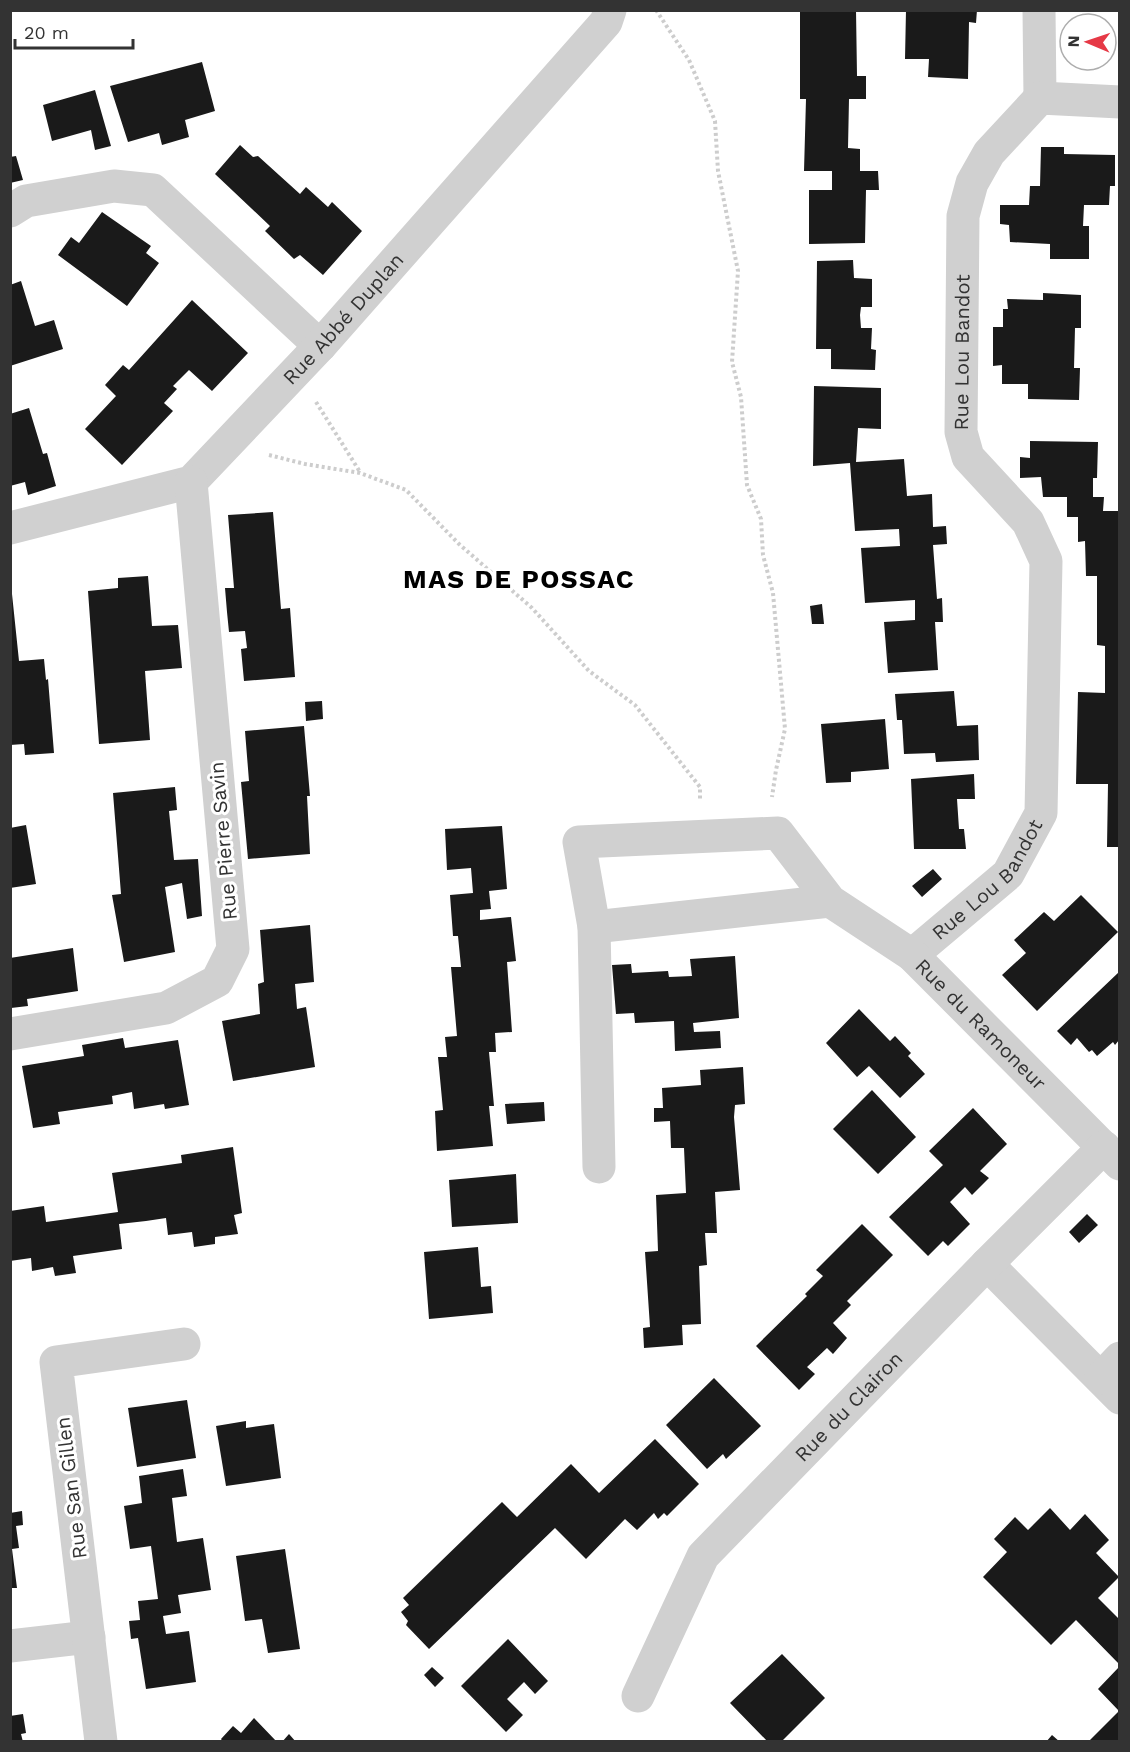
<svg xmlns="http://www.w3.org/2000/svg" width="1130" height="1752" font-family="'Work Sans',sans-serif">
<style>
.building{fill:#1a1a1a}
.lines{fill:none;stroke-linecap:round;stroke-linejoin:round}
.path{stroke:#cdcdcd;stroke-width:4;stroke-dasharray:3 3;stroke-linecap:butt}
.street{stroke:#d0d0d0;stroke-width:33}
.labels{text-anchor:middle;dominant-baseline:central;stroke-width:6;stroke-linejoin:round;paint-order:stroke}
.street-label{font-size:20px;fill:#333;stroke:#fff}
.district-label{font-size:26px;font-weight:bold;letter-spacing:1.5px;fill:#000;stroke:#fff}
</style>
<rect width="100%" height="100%" fill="#fff"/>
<path class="building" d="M800,10H856L857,76H866V99H849L848,148L860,149V171H878L879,190H866L865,243L809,244V190H832V171H804L806,99H800Z
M906,10H977L976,23L969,22L968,79L928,77L929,59H905Z
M202,62L215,111L185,120L189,137L162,145L159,133L128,142L110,86Z
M95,90L111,146L95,150L91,130L52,141L43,105Z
M240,145L253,157L258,156L300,194L306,187L328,207L332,202L362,231L323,275L300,255L294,259L265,231L270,226L215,174Z
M1041,147H1064V154L1115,155V186H1110L1109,205H1084L1083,226H1089V259H1050V244L1010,242L1009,225L1000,224V205H1029L1030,186H1040Z
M16,156L23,180L10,183V157Z
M102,212L151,246L146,253L159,263L127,306L58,255L71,237L79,243Z
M853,260L854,278L872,279V307H861L860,315L861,328H872L871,349L876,350L875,370L831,369V349H816L817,261Z
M21,281L35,326L54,320L63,349L10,366V285Z
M1043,293L1081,295V328H1075L1074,368H1080L1079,400L1028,399V384H1002V365L993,366V327H1003V309H1008L1007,299L1043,300Z
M192,300L248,353L212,391L189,370L173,386L177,389L164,403L173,411L122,465L85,429L116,396L105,385L123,365L129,370Z
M814,386L881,388V429L858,428L856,462L904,459L907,496L932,494L933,527L946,526L947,544L933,545L937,599L942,598L943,622H935L938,670L888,673L884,622L915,620V600L865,603L861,548L900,546L899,529L855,531L850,463L813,466Z
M29,408L43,454L47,453L56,486L28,495L25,482L10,486V414Z
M1030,441L1098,442L1097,478H1093V497H1104L1103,511H1119V847H1107L1108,784H1076L1078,692L1105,693V646L1097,645V576H1086L1085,541L1078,542V517H1067V497H1043L1041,477L1020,478V457L1030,458Z
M273,512L281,609L290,608L295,677L244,681L241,649L247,648L245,631L229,632L227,612L225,588H234L228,515Z
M148,576L152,626L178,625L182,668L145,671L150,740L99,744L88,591L118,588V578Z
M10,594H12L19,661L44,659L46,680L48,679L54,753L25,755L24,744L10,745Z
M822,604L824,624H812L810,606Z
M954,691L957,726L978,725L979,760L936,762L935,753L904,754L902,720H897L895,694Z
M322,701L323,719L306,721L305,702Z
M885,719L889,769L851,772V782L826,783L821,724Z
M304,726L310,796H307L310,854L248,859L241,782L249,781L245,731Z
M974,774L975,799H957L959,829H964L966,849H914L911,779Z
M175,787L177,810L169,811L174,860L198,859L202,916L187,919L182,883L165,887L175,952L124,962L112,895L121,894L113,793Z
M26,825L36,884L10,888V828Z
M502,826L507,889L489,891L491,909L480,910V920L511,917L516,961L507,962L512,1032L495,1033L496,1052H489L494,1106H489L493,1146L437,1151L435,1111L443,1110L438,1057H447L445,1037L457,1036L451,967H461L458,936H453L450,895L473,893L471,868L447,870L445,829Z
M933,869L942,879L922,897L912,886Z
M1081,895L1118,932L1037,1011L1002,975L1026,953L1014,940L1044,912L1054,921Z
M310,925L314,982L295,984L297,1009L306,1007L315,1067L233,1081L222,1021L260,1014L258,984L264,982L260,930Z
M73,948L78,991L27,999L28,1006L11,1008L10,958Z
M735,956L739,1018L693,1023L694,1032L720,1031L721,1048L675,1051L674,1021L635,1023L634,1013L616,1014L612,965L631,964L632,973L668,971L669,977L692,976L690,959Z
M1119,972V1040L1115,1045L1113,1042L1097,1056L1092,1050L1089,1052L1077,1038L1071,1045L1057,1031Z
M859,1009L890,1041L895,1036L911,1053L908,1056L925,1074L900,1098L869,1066L857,1077L826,1043Z
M123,1038L125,1048L178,1040L189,1105L165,1109L164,1104L134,1109L132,1092L112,1096L113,1104L58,1112L60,1124L33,1128L22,1066L84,1056L82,1045Z
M743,1067L745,1104L735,1105L734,1117L740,1190L715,1192L717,1233H705L707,1265L699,1266L701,1324L682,1325L683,1345L644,1348L643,1328L650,1327L645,1252L658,1251L656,1195L686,1193L684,1148H671L670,1121L654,1122V1108H663L662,1088L701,1085L700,1070Z
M872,1090L916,1137L878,1174L833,1129Z
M544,1102L545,1121L507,1124L505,1104Z
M973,1108L1007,1144L980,1171L989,1178L972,1195L965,1187L950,1202L970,1224L948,1246L943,1241L928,1256L889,1217L943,1165L929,1151Z
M233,1147L242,1213L234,1215L238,1234L215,1237V1244L194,1247L192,1232L168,1235L166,1218L146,1221L119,1224L122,1249L73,1256L76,1273L55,1276L53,1267L32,1271L31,1258L10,1261V1211L44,1206L46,1222L118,1212L112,1173L182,1163L181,1155Z
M516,1174L518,1223L452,1227L449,1180Z
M1087,1214L1098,1225L1079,1243L1069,1232Z
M862,1224L893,1255L847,1301L851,1305L833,1323L847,1338L833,1354L827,1348L807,1367L815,1374L799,1390L756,1346L807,1296L805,1294L823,1276L816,1270Z
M478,1247L481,1287L491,1286L493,1313L429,1319L424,1252Z
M714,1378L761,1426L726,1459L723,1454L707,1469L666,1425Z
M187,1400L196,1458L137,1467L128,1408Z
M246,1421V1428L274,1424L281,1478L226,1486L216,1426Z
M655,1439L699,1484L667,1516L664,1513L658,1519L654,1513L637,1530L625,1519L586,1559L555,1528L429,1649L406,1625L408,1621L401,1612L409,1605L403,1598L502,1502L517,1517L571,1464L599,1493Z
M183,1469L187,1496L172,1498L177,1542L203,1538L211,1590L178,1595L181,1613L163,1616L166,1634L189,1631L196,1682L146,1689L138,1638L131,1639L129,1621L140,1620L138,1601L158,1599L151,1546L130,1549L124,1506L142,1503L139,1476Z
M1050,1508L1070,1530L1085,1514L1109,1540L1096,1553L1119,1577L1098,1598L1119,1619V1664L1076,1620L1051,1645L983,1577L1007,1552L994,1539L1015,1517L1028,1530Z
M22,1511L23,1525L16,1526L19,1548L12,1549L17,1588H10V1513Z
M285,1549L300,1649L268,1653L262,1619L245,1621L236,1556Z
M508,1639L548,1681L535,1694L524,1682L507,1699L523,1715L506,1732L461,1686Z
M782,1654L825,1698L781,1742H768L730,1703Z
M432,1667L444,1678L435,1687L424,1675Z
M1119,1667V1742H1088L1119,1711L1098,1689Z
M23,1714L26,1733L21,1734L23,1742H10V1716Z
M254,1718L277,1742H223L221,1739L233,1726L241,1733Z
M289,1734L296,1742H282Z
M1052,1735L1060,1742H1046Z"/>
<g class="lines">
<path class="path" d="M656,10L689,60L715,121L718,171L738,271L732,362L741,397L747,485L761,519L763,555L773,593L785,729L776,770L772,797
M316,402L360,472
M269,455L305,464L360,473L406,490L459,544L532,608L589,671L635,705L700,787V800"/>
<g class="street">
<path d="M1039,10L1040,98"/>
<path d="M10,211L26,201L114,186L153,190L320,346"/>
<path id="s1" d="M10,528L191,482L320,346L606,22L610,10"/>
<path d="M594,927L830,901"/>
<path id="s2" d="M912,955L1008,874L1041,813L1046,561L1028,522L968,457L961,432L963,216L972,183L989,153L1040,98L1120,102"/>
<path d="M10,1034L166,1008L217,981L233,949L191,482"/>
<path id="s3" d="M599,1167L594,927L579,842L778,833L830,901L912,955L1120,1164"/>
<path d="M987,1264L1120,1398"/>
<path d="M1101,1378L1120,1358"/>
<path d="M10,1646L89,1637"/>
<path id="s4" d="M638,1696L703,1556L987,1264L1104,1147"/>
<path d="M101,1742L56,1362L184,1344"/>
</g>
</g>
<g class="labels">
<g class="street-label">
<text stroke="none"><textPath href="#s1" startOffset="410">Rue Abbé Duplan</textPath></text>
<text stroke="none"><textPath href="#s2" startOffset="684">Rue Lou Bandot</textPath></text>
<text transform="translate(223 841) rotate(-95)">Rue Pierre Savin</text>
<text stroke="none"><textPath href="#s2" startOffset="108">Rue Lou Bandot</textPath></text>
<text stroke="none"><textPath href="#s3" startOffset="807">Rue du Ramoneur</textPath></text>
<text stroke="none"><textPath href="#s4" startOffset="363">Rue du Clairon</textPath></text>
<text transform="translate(71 1488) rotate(-97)">Rue San Gillen</text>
</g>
<g class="district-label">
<text x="519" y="579">MAS DE POSSAC</text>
</g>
</g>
<rect width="1130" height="1752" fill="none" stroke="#333333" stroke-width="24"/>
<g transform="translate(1088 42) rotate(272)"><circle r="28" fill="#ffffff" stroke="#adadad" stroke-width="1.5"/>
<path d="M0-4.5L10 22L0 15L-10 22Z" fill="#e63946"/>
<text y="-9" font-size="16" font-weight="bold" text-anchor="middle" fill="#333333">N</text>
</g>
<path d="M15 39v9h118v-9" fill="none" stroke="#333333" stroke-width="3"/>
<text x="24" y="39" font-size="18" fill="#333333" stroke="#ffffff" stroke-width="4.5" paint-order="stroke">20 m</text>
</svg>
